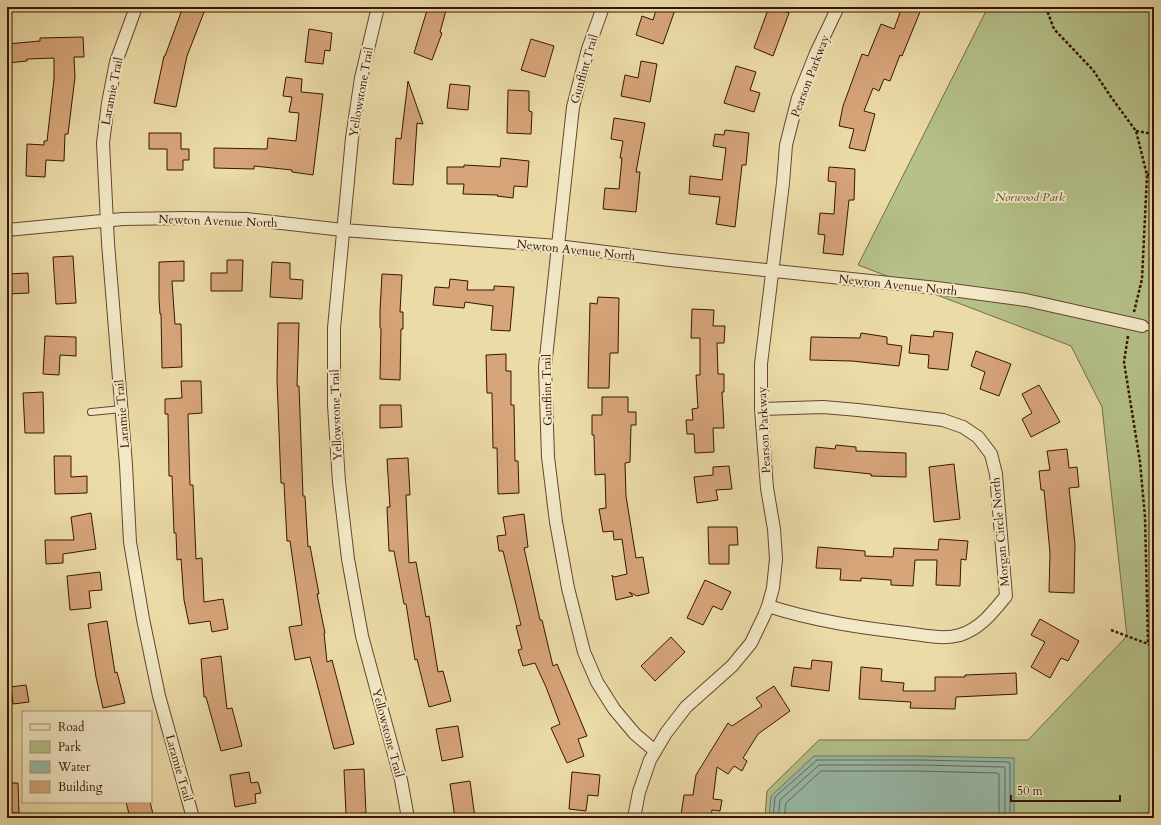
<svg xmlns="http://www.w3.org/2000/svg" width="1161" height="825" font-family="Cardo,serif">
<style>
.green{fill:#b5c189;stroke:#766b47}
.water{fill:#98bbab;stroke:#717969}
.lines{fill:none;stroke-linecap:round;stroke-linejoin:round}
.shore{stroke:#686858;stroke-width:1}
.building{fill:#d6a579;stroke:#371505}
.lane-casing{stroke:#64462e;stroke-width:8}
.street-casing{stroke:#64462e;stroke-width:14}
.path{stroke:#371505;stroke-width:2.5;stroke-dasharray:3 2;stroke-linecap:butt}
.lane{stroke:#f2e8c6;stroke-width:6}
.street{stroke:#f2e8c6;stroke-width:12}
.labels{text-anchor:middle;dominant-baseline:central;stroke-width:4;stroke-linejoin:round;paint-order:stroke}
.street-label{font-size:12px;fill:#371505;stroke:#f2e8c6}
.park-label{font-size:12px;font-style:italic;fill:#5d492d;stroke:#f2e8c6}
</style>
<rect width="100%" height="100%" fill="#ebdba7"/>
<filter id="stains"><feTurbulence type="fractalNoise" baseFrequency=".005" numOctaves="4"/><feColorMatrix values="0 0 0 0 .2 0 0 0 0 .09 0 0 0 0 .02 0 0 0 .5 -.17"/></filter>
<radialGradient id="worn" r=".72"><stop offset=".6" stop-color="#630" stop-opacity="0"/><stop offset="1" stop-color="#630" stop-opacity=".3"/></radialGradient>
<path class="green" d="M988,7H1154V818H765L767,791L819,740H1028L1127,636L1102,407L1071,346L858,265Z"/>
<path class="water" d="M814,756H920L1014,758V818H769L771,796Z"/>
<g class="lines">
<path class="shore" d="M773,818L775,797L817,760H920L1009,762L1010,764V818
M778,818L780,800L819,765H920L1004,767L1005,769V818
M784,818L786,803L821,771H919L997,773L999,774V818"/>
</g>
<path class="building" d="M183,7H206L187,56L176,107L154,103L164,56H165Z
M428,7H447L440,32L442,33L432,60L414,53Z
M657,7H676L663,44L636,35L642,16L653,20Z
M769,7L789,13L773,56L754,48Z
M902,7H922L902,56L900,55L890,81L884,79L879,91L873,88L864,111L875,114L865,151L849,148L854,129L839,126L843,106L862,54L868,56L881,24L894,29Z
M309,29L332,33L330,51L325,50L323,64L305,62Z
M83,37L84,57H74L75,77L68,134H65L64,161L46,160L45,177L26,176L27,144L44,145V141H47L54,79V58L27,59V61L7,63V44L40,41V38Z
M531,39L554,46L545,77L521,70Z
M641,61L657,64L650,102L621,96L625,75L638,78Z
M736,66L756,72L750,90L760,93L754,112L724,103Z
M286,77L302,79L301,92L323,94L313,175L292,172V170L254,166V169L214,168V148L267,149L268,138L296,141L299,113L289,112L292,97L283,96Z
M408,81L423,124L417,123L413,185L393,184L396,138L401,139Z
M450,84L470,86L468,110L447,108Z
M508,90L529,91V111L532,112L531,134L507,133Z
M614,118L645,123L636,172H640L636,212L603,209L605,188L619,189L622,158H620L623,141L611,139Z
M725,130L749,133L746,165H742L735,227L716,224L720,197L689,194L690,176L722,180L726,148L713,146L715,134L724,135Z
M149,133H181V149H189V160H183V170H167V149H149Z
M501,158L529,161L527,187L514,186L513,198L497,196L498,195L463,194L464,184H447V167H464V165L500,167Z
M829,167L855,169L854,200H849L843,255L823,253L825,235L818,234L820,213L834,214L836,182L828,181Z
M73,256L76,303L56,304L53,257Z
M227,260H243L242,291H211V273H227Z
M184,261V281H172L175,324H181L182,367L162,368L161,314H160L159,299V262Z
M272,262L290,263V279L303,280L302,299L270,297Z
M28,273L29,293L7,294V274Z
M382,274L402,275L400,312H403V329H401L400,380L380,379L381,328H380V311Z
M450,279L468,281L467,290H494V286L514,287L510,331L491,330L493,306L465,302L464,308L433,305L435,287L449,288Z
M598,297L619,298L618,353H610L609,388H588L590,303L597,304Z
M692,309L714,310L713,326H725L724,343H717L718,374H724V392H722L724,428H713L714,452L695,453L694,434H687L686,420H693L692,409L698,408L696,375H700V338H691Z
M278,323H299L297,386H299L303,496H305L308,547L310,546L319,594H317L325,633H324L327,662L332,660L354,744L334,749L310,657L295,660L289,627L302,625L290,541H287L284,483H281L277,379Z
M934,331L953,333L948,370L928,368L929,355L909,353L911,335L933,337Z
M861,333L887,337V344L902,346L899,366L852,361L810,360L811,337L860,338Z
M45,336L76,337V356L60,355L59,375L43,374Z
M976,351L1011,364L999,396L980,389L985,372L971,366Z
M506,354V371H511V405H514L515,461H518L519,493L498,494L497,448H493L492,393H487L486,355Z
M181,381H201L202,413L188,414L190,485H193L196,559L202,558L204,602L223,599L228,629L212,632L210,621L189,624L184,600L181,559L177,560L176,533H174L172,476H169L168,414H165V399L182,398Z
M1039,385L1060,422L1031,437L1022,419L1032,413L1022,394Z
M43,392L44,433H25L23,393Z
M602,397H628V412H636V425H631L630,462L625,463L626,496L636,558L643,557L649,593L637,596L629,592L633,596L616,600L612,575L614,577L627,574L622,539L614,540L613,531L603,532L599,509L606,508L605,474L595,475L594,435H592V415H602Z
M380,405H401L402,427L380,428Z
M836,445L856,447V451L906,453V477L871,476V474L814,468L816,447L835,449Z
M1067,449L1069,468L1077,467L1079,487L1069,488L1075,544L1074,593L1049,592L1050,553L1044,490H1041L1039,471L1050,470L1047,451Z
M54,456H71V477L87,476V493L55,494Z
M408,458L410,495H406L409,563L416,562L426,617L429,616L438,672L443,671L451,701L429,707L417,659L415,660L406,604H404L394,551H389L387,507H390L387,459Z
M954,464L960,519L934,522L929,467Z
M729,466L732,489L716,490L718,500L697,503L694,477L713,475V467Z
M91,513L96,549L63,554V563L46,564L45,540H74L71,517Z
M524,514L528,547L524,548L540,620H542L553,666L557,664L587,736L578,739L584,756L567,763L551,728L560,724L546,687L535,663L523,666L518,650L522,649L516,626L521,625L503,551H499L497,536L506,535L503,517Z
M708,527H737L738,545H729V564H709Z
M939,539L968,541L966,560L961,559L960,586L936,585L937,560H915L913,586L891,585V580L861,578V581L840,580L841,569L816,568L818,547L865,551V556L893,557L894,548L938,550Z
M100,572L102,590L89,591L91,608L70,610L67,576Z
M705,580L731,592L722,610L713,606L703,625L687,618Z
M1040,619L1079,641L1068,661L1061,658L1050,678L1031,667L1045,642L1031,635Z
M107,621L115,673L117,672L125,703L103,708L96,677L88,624Z
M671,637L685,652L655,681L641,666Z
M221,656L227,709L232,708L242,746L221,751L206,697H204L201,659Z
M812,660L832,662L829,691L791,686L794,667L811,669Z
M861,667L882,669L881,681L904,683L903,691H935V677H965V675L1016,673L1017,694L956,697L955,709L910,708L911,702L859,699Z
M26,685L29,702L13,704L11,687Z
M774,686L790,711L758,734L743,758L747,761L742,771L734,766L728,774L717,767L713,799L722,800L720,811L712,810L711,818L681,815L684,795H693L696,775L728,723L732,726L762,706L756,698Z
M458,726L463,757L442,761L436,729Z
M364,769L366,813L346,814L344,770Z
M249,772L251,783L258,782L261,793L255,794L256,803L235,807L230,775Z
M572,772L600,775L598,796L588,795L586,811L569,809Z
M470,781L475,818H455L450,784Z
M7,783H18L19,813H7Z
M126,802H150L154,818H130Z"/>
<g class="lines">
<defs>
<path id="lane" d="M1142,326L1154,328
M91,412L122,409"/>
<path id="street" d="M136,7L116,62L108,103L103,143L108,243L126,465L130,542L143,619L159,696L193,818
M378,7L361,78L352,138L334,328V405L339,482L348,559L362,636L401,780L408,818
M603,7L588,49L573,107L567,162L545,367L548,457L556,522L568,588L584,652L597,682L614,709L635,734L655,751
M7,230L123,219L185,218L246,219L343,230L557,246L670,260L937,288L1026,300L1142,326
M761,409L823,407L858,410L943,420L963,427L978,437L991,454L996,474L1006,596C993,612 981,628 960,635C943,640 924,635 906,633C857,627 815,621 768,606
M634,818L639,792L650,760L666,733L686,707L732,666L751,643L764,616L768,606L773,588L776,559L774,529L767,488L761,409V364L783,183L786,145L798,98L816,53L838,7"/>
</defs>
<use href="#lane" class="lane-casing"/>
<use href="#street" class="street-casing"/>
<path class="path" d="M1048,7V13L1054,29L1093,70L1111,97L1136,131L1147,175L1142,279L1134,312
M1136,131L1154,134
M1147,175L1154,174
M1128,336L1124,362L1140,462L1145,517L1148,644L1154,646
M1111,630L1148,644"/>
<use href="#lane" class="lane"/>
<use href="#street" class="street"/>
</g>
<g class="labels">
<g class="street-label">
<text transform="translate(584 69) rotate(-74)">Gunflint Trail</text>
<text transform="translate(810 76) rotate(-69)">Pearson Parkway</text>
<text transform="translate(112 91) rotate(-79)">Laramie Trail</text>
<text transform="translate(361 92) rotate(-80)">Yellowstone Trail</text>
<text transform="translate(218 221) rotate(2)">Newton Avenue North</text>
<text transform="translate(576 250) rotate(6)">Newton Avenue North</text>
<text transform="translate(898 285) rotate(6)">Newton Avenue North</text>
<text transform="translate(547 390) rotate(-91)">Gunflint Trail</text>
<text transform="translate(122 414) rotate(-95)">Laramie Trail</text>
<text transform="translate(336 415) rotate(-92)">Yellowstone Trail</text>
<text transform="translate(764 430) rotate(-93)">Pearson Parkway</text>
<text transform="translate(1000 532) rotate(-95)">Morgan Circle North</text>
<text transform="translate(388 733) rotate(75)">Yellowstone Trail</text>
<text transform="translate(179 768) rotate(74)">Laramie Trail</text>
</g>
<g class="park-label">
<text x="1030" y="197">Norwood Park</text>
</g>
</g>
<rect width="1161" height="825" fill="none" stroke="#ebdba7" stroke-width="24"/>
<rect x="8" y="8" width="1145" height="809" fill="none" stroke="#371505" stroke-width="2"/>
<rect x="12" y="12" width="1137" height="801" fill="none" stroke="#371505"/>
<rect x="22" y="711" width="130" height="92" fill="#f2e8c6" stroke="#a79479"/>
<rect x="30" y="724" width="20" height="6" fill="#f2e8c6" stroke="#a79479"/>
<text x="58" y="731" font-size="12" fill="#371505">Road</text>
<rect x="30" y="741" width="20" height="12" fill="#b5c189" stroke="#a79479"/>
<text x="58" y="751" font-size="12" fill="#371505">Park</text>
<rect x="30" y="761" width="20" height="12" fill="#98bbab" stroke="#a79479"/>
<text x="58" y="771" font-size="12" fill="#371505">Water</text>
<rect x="30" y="781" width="20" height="12" fill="#d6a579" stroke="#a79479"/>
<text x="58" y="791" font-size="12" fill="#371505">Building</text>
<path d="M1011 795v6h109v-6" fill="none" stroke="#371505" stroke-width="2"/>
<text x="1017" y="795" font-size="12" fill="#371505" stroke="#f2e8c6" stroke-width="3" paint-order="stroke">50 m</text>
<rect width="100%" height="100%" filter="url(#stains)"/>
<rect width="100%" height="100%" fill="url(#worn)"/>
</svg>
